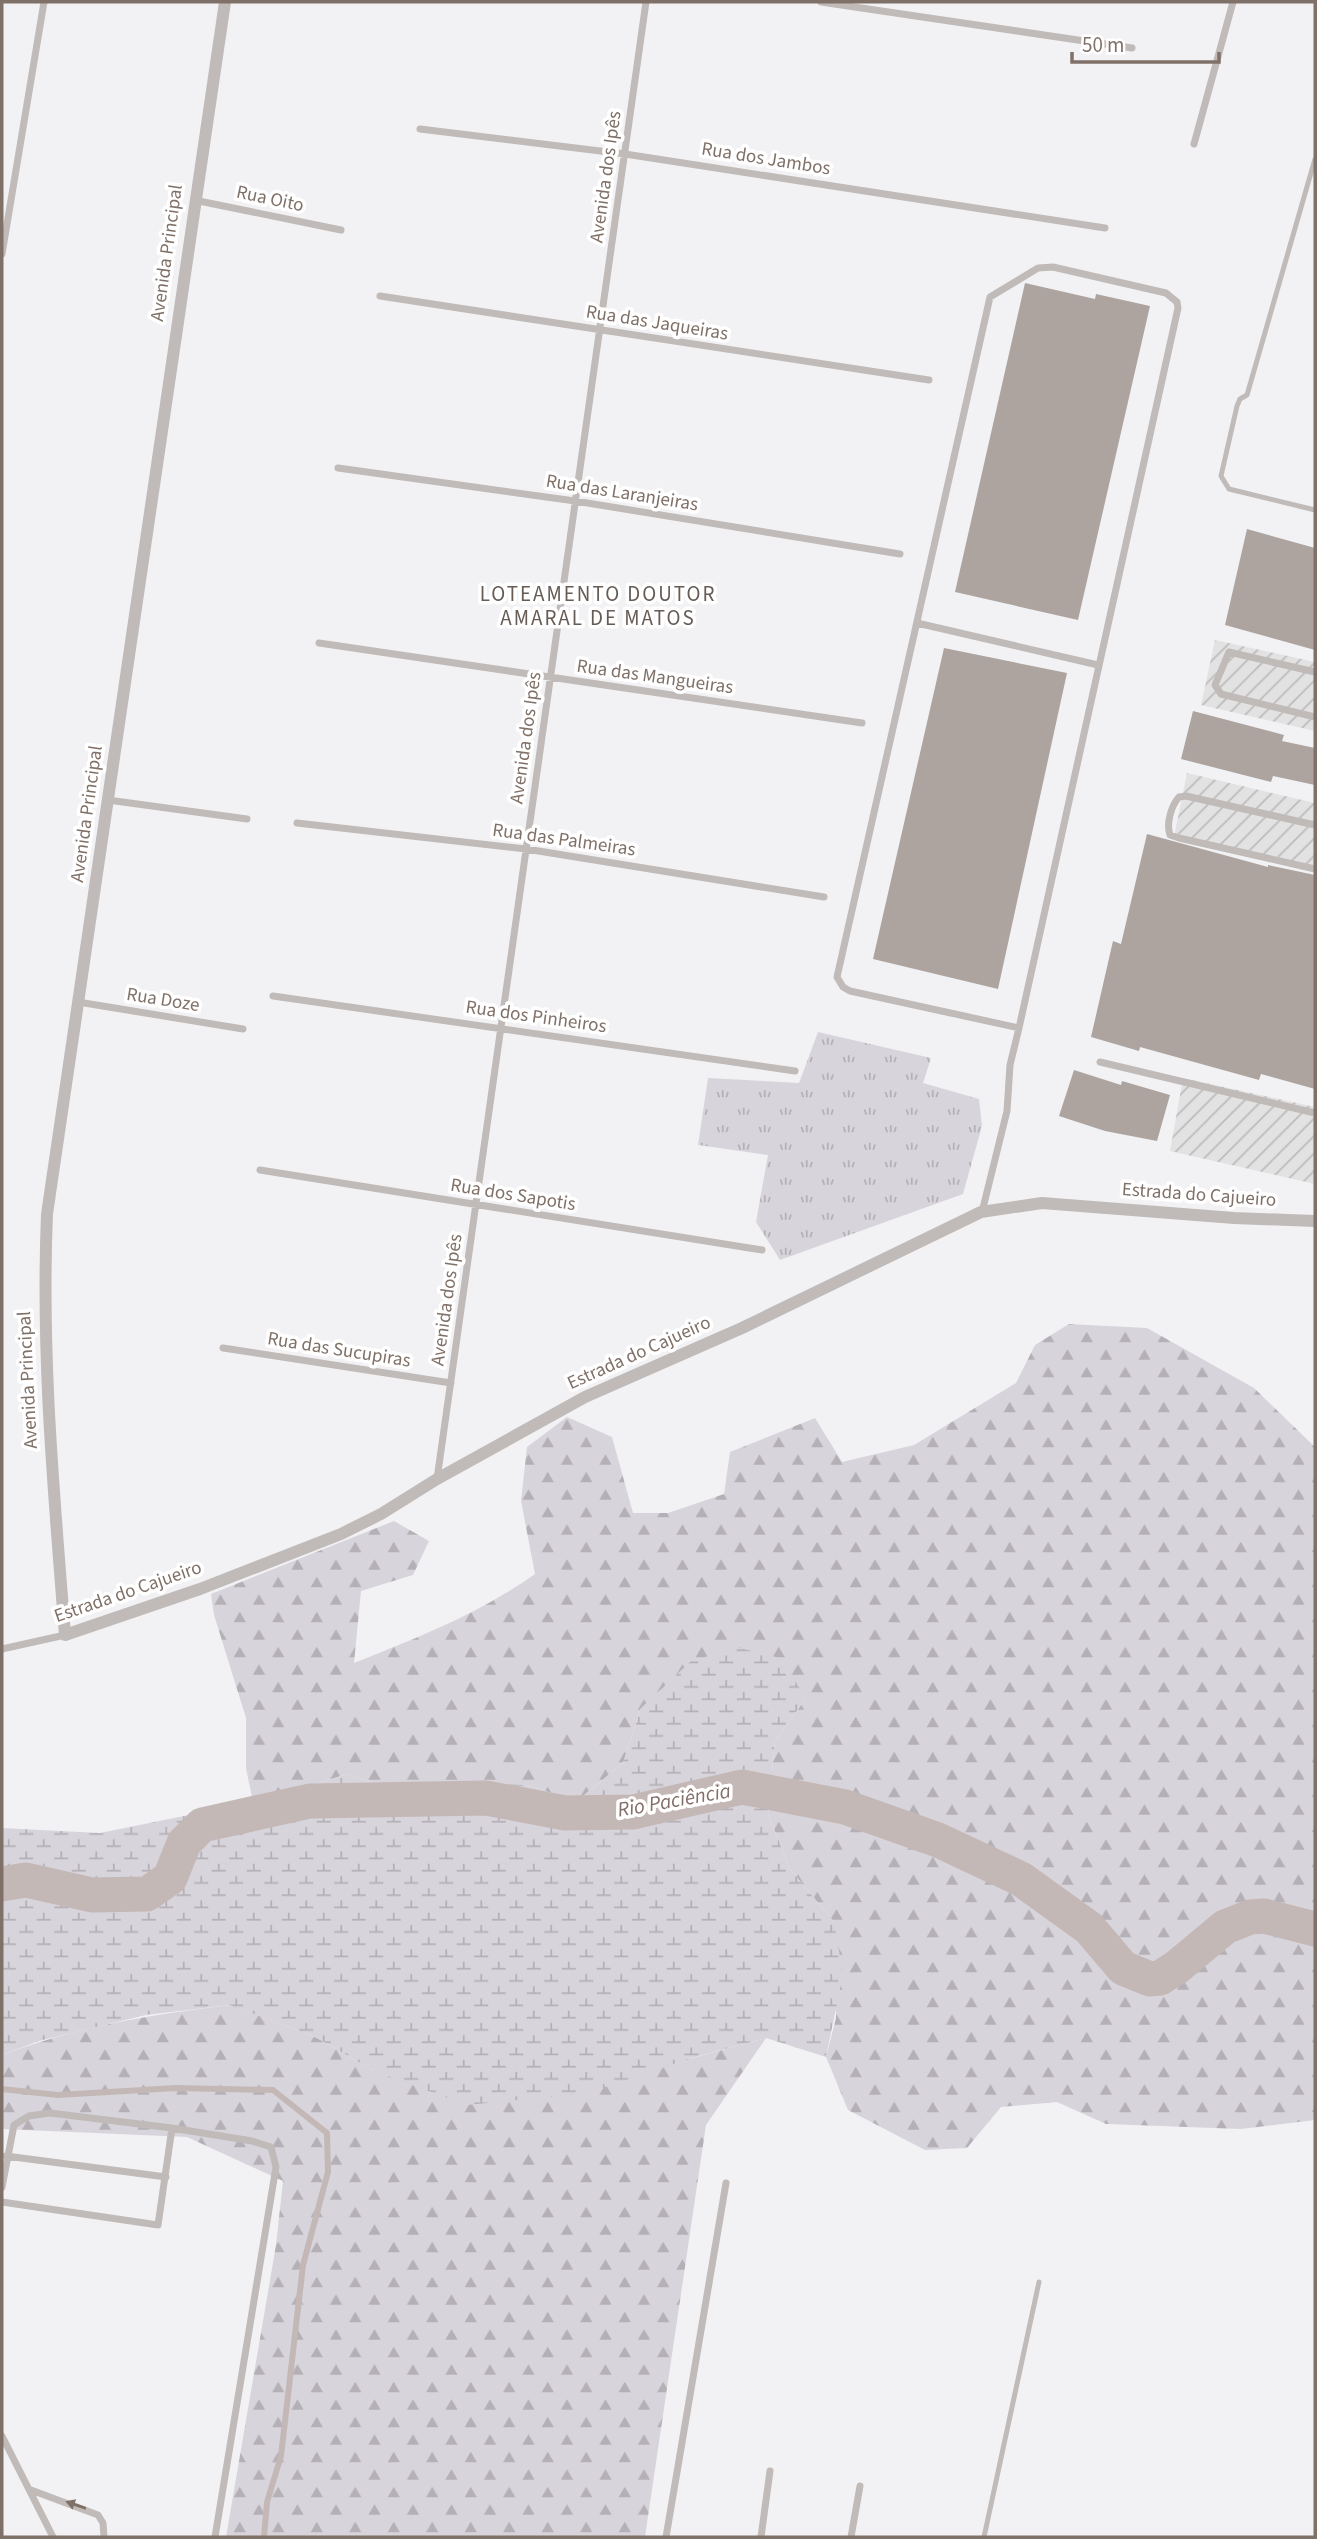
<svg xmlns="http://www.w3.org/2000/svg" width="1317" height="2539" font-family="'Source Sans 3',sans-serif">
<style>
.industrial{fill:url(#industrial-furrows)}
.grass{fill:url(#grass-tufts)}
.forest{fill:url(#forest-firs)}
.wetland{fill:url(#wetland-marsh)}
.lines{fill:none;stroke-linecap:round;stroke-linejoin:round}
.stream{stroke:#c4b8b6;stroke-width:6}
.river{stroke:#c4b8b6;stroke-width:35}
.building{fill:#ada4a0}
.service{stroke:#c0bbb8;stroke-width:5}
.minor{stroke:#c0bbb8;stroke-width:7}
.tertiary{stroke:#c0bbb8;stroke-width:12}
.oneway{fill:#807168}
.labels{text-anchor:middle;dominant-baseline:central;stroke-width:7;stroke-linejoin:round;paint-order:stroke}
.street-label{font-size:19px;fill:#807168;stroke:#fff}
.neighbourhood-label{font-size:21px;letter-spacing:2px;fill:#665b55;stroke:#fff}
.water-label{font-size:21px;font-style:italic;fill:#836e69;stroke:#fff}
</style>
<defs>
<pattern id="industrial-furrows" width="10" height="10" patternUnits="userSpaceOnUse" patternTransform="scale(1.75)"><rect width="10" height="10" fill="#e3e2e3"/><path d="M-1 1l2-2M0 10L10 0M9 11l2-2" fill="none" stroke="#bdbcbc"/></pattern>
<pattern id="grass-tufts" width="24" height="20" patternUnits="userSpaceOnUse" patternTransform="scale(1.75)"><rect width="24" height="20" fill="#d8d4dc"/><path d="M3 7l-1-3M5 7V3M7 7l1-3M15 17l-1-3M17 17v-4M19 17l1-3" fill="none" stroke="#b4b0b6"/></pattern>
<pattern id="forest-firs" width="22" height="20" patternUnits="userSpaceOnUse" patternTransform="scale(1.75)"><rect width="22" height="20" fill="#d8d4dc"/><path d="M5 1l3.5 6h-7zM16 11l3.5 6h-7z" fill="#b4b0b6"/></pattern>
<pattern id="wetland-marsh" width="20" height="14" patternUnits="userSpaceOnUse" patternTransform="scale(1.75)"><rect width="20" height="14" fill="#d8d4dc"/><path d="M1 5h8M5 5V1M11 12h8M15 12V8" fill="none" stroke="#b4b0b6"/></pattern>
</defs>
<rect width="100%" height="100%" fill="#f2f2f5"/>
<path class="industrial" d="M1215,640L1315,662V731L1201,705Z
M1187,773L1315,803V869L1174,837Z
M1183,1078L1315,1107V1184L1170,1151Z"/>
<path class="grass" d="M818,1032L931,1058L923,1083L979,1099L982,1126L963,1194L780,1260L756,1222L768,1155L698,1145L708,1078L799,1083Z"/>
<path class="forest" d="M1069,1324L1147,1328L1254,1388L1315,1447V2120L1241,2129L1106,2124L1057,2102L1001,2107L967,2148L925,2150L848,2110L826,2057L836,2018L834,1922L790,1869L768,1814L775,1741L806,1698L641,1708L623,1763L577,1801L526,1785L467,1782L389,1789L348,1774L253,1802L246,1768V1718L214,1615L211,1594L394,1521L429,1541L413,1575L361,1591L354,1663C417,1638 479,1614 535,1574L521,1501L527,1447L567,1417L612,1437L633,1513H668L724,1494L730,1452L815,1418L842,1462L914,1445L1016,1383L1035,1345Z
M231,2005L317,2038L374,2071L689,2059L766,2038L706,2125L645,2537H226L276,2245L283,2181L187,2137L2,2129V2055C76,2027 153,2014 231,2005Z"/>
<path class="wetland" d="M736,1647L780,1658L806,1698L775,1741L768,1814L790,1869L834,1922L843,1974L826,2057L766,2038L688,2059L588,2093L467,2105L374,2071L317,2038L230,2005L146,2015L39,2041L2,2055V1828L100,1833L253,1802L348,1774L389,1789L467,1782L526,1785L577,1801L623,1763L641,1708L690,1662Z"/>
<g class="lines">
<path class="stream" d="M2,2089L58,2095L176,2088L273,2090L327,2133L328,2172L303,2265L281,2456L267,2502L264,2537"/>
<path class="river" d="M2,1884L26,1880L92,1895L147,1894L170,1878L184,1843L202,1825L310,1801L486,1798L565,1813L633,1812L742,1787L845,1807L938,1840L1021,1879L1089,1928L1123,1968L1150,1979L1160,1978L1177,1967L1225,1927L1250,1917L1264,1916L1315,1929"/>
</g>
<path class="building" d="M1025,283L1095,299L1096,294L1150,306L1078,620L955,592Z
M1247,529L1315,548V650L1225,625Z
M944,648L1067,673L998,989L873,959Z
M1193,711L1284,735L1282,741L1315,748V785L1273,776L1271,782L1181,759Z
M1147,834L1268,867V865L1315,875V1089L1261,1074L1259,1080L1140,1047L1139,1051L1091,1037L1113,941L1121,944Z
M1074,1070L1121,1085L1122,1081L1170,1095L1157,1141L1105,1131L1059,1116Z"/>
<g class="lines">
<path class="service" d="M1315,159L1247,395L1240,399L1237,406L1221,476L1229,489L1315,510
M984,2537L1039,2282"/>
<path class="minor" d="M821,2L1132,48
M420,129L625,154L1105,228
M1194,144L1233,2
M194,200L341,230
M2,254L44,2
M380,296L929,380
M338,468L575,501L900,554
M917,623L1098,665
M319,643L862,723
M1315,672L1229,652L1215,685L1221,694L1315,717
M108,800L247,819
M297,823L526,849L824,897
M1315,825L1186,796L1179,797C1171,806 1166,824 1170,835L1179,838L1315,869
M273,996L795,1071
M78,1002L243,1029
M1100,1062L1315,1113
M260,1170L762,1250
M982,1212L1007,1111L1010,1065L1019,1028L1178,308L1177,302L1166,293L1053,267L1038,268L990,297L837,977L843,987L850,991L1019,1028
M223,1348L451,1383
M437,1479L646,2
M2,1649L65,1635
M6,2156L166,2177
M2,2187L14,2125L29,2116L50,2113L172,2128L252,2141L271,2147L276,2167L215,2537
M2,2202L158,2225L172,2128
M2,2436L53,2537
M31,2490L98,2515L103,2523L104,2537
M666,2537L726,2183
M761,2537L770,2471
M851,2537L860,2486"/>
<path class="tertiary" d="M225,2L47,1214C41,1355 54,1494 65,1635L200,1589L341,1534L381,1514L437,1479L585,1397L742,1328L981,1212L1042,1203L1234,1218L1315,1221"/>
</g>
<defs><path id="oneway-solid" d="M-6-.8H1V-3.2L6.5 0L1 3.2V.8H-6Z" transform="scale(1.75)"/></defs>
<use class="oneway" href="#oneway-solid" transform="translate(76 2505) rotate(-161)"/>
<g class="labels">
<g class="street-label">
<text transform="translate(766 159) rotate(9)">Rua dos Jambos</text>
<text transform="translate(606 177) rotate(-82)">Avenida dos Ipês</text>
<text transform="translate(270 199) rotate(12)">Rua Oito</text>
<text transform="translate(167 253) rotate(-82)">Avenida Principal</text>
<text transform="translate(657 323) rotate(9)">Rua das Jaqueiras</text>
<text transform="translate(622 493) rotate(9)">Rua das Laranjeiras</text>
<text transform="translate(655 677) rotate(8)">Rua das Mangueiras</text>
<text transform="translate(526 738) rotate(-82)">Avenida dos Ipês</text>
<text transform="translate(87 814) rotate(-82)">Avenida Principal</text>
<text transform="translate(564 840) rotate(8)">Rua das Palmeiras</text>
<text transform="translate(163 1000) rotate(9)">Rua Doze</text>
<text transform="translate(536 1017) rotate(8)">Rua dos Pinheiros</text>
<text transform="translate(513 1195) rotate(9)">Rua dos Sapotis</text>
<text transform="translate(1199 1195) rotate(4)">Estrada do Cajueiro</text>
<text transform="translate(447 1300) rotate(-82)">Avenida dos Ipês</text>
<text transform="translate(339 1350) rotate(9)">Rua das Sucupiras</text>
<text transform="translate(639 1353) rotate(-24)">Estrada do Cajueiro</text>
<text transform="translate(28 1380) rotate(-93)">Avenida Principal</text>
<text transform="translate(128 1592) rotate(-19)">Estrada do Cajueiro</text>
</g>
<g class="neighbourhood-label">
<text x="598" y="594">LOTEAMENTO DOUTOR<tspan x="598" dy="24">AMARAL DE MATOS</tspan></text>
</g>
<g class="water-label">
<text transform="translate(674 1800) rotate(-10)">Rio Paciência</text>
</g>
</g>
<rect width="1317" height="2539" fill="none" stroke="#807168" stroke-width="7"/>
<path d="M1072 52v10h147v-10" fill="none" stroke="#807168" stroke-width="3.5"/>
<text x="1082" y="52" font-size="21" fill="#807168" stroke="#ffffff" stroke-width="5" paint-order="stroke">50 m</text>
</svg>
